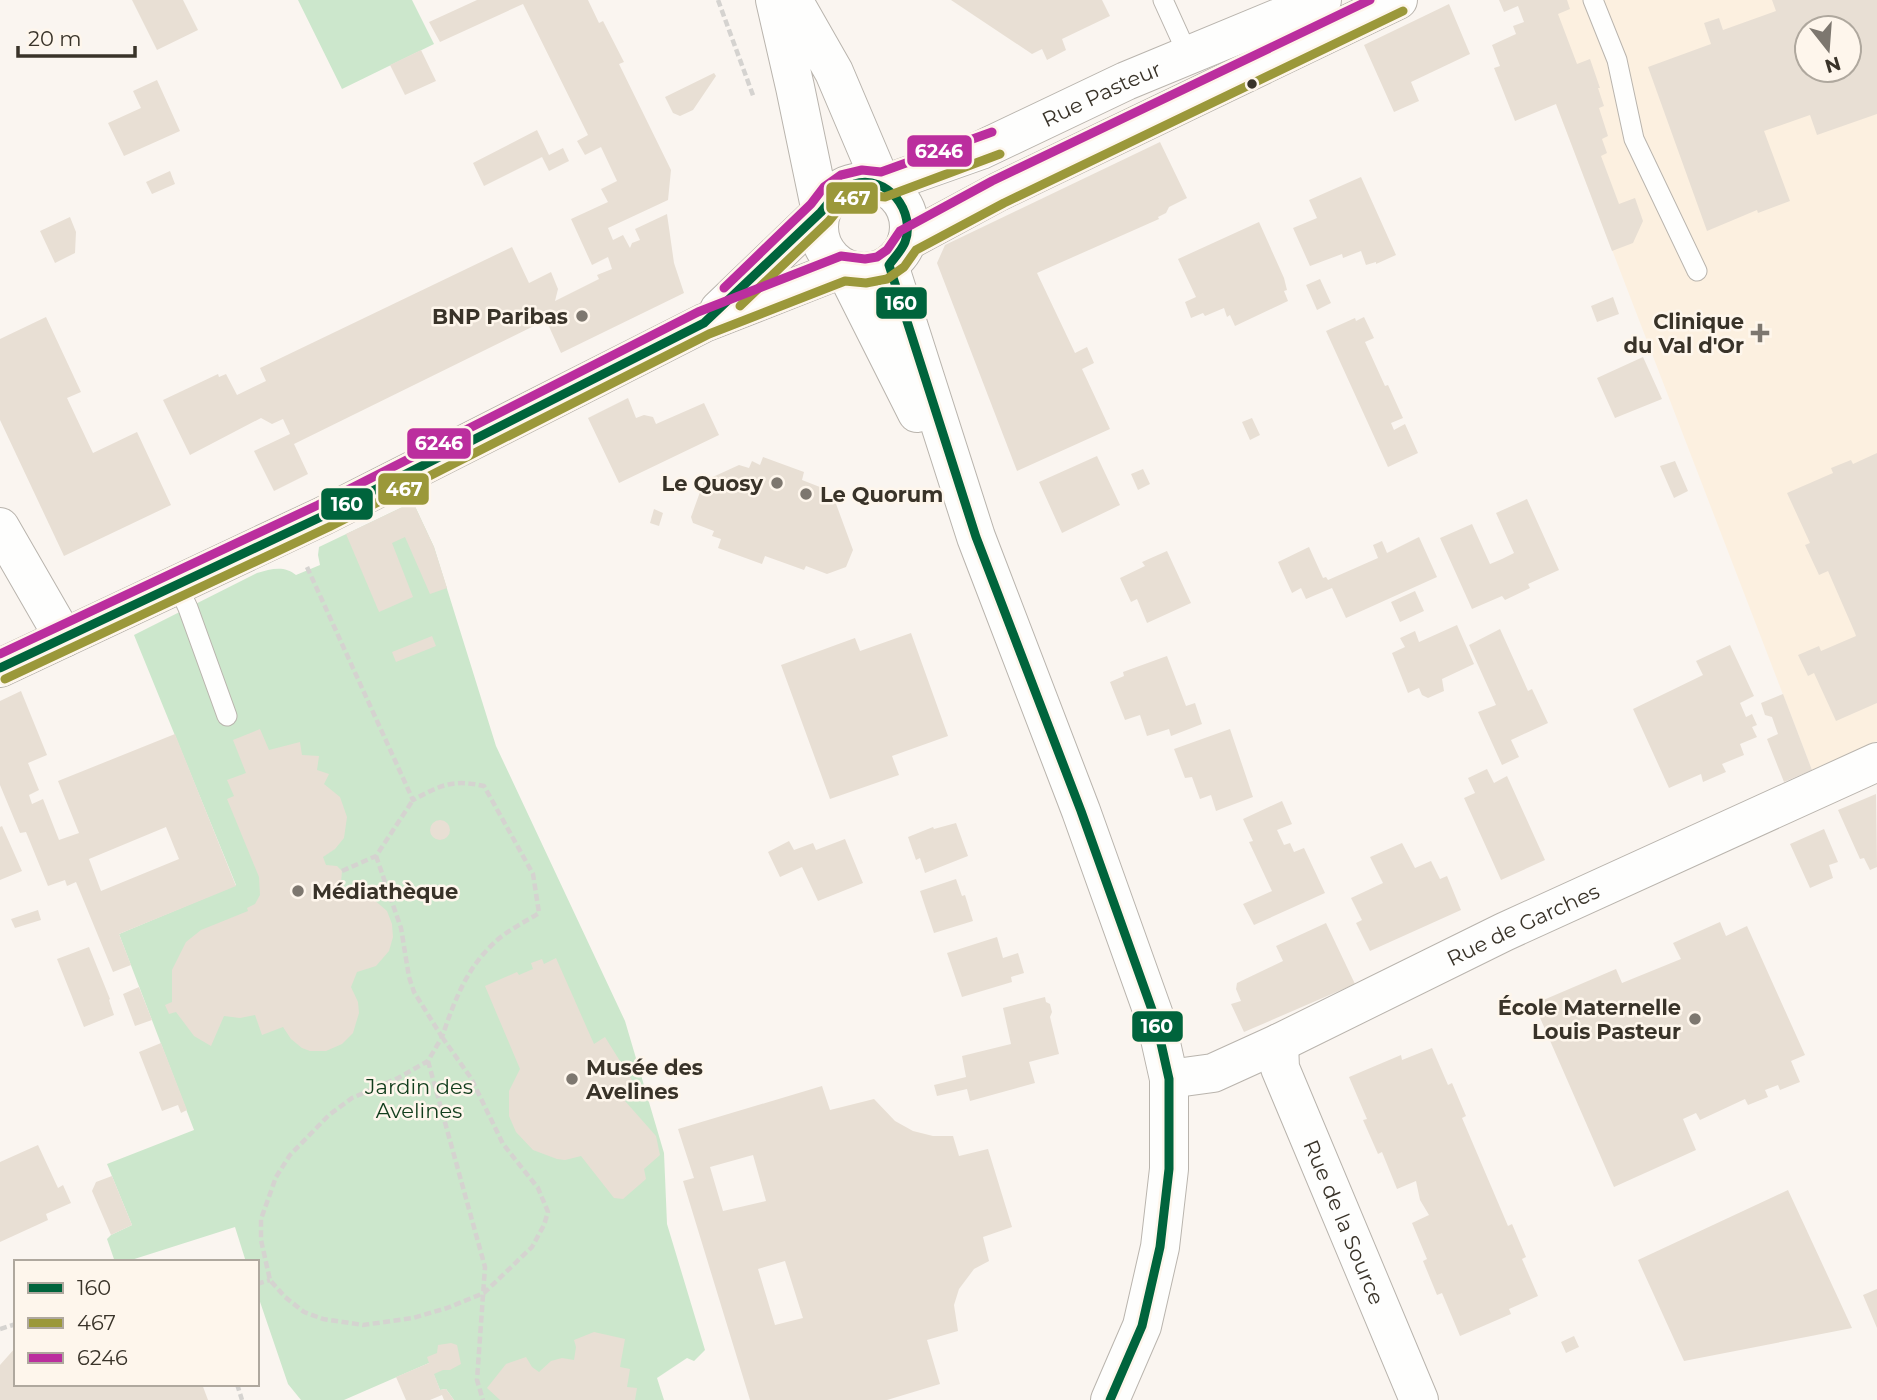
<svg xmlns="http://www.w3.org/2000/svg" width="1877" height="1400" font-family="Montserrat,sans-serif">
<style>
.built{fill:#fcf0e0;fill-rule:evenodd}
.green{fill:#cce7cc}
.building{fill:#e8dfd4;fill-rule:evenodd}
.lines{fill:none;stroke-linecap:round;stroke-linejoin:round}
.service-casing{stroke:#b9b4ad;stroke-width:21}
.minor-casing{stroke:#b9b4ad;stroke-width:40}
.secondary-casing{stroke:#b9b4ad;stroke-width:40}
.primary-casing{stroke:#b9b4ad;stroke-width:40}
.path{stroke:#d5d3d0;stroke-width:4.5;stroke-dasharray:7 3.5;stroke-linecap:butt}
.service{stroke:#fefefd;stroke-width:19}
.minor{stroke:#fefefd;stroke-width:38}
.secondary{stroke:#fefefd;stroke-width:38}
.primary{stroke:#fefefd;stroke-width:38}
.bus-1-casing{stroke:#fef6ec;stroke-width:14}
.bus-2-casing{stroke:#fef6ec;stroke-width:14}
.bus-3-casing{stroke:#fef6ec;stroke-width:14}
.bus-1{stroke:#00643c;stroke-width:9}
.bus-2{stroke:#9b983a;stroke-width:9}
.bus-3{stroke:#bb2e9e;stroke-width:9}
.bus-dot{fill:#393329;stroke:#fef6ec;stroke-width:2.5}
.poi-dot{fill:#7d776f;stroke:#fef6ec;stroke-width:2.5}
.labels{text-anchor:middle;dominant-baseline:central;stroke-width:5;stroke-linejoin:round;paint-order:stroke}
.street-label{font-size:21px;fill:#393329;stroke:#fef6ec}
.poi-label{font-size:21px;font-weight:bold;fill:#393329;stroke:#fef6ec;text-anchor:end}
.park-label{font-size:21px;fill:#113d1c;stroke:#fef6ec}
.line-badge{stroke:#fef6ec;stroke-width:2.5}
.badge-label{font-size:19px;text-anchor:middle;font-weight:bold;fill:#fff}
</style>
<rect width="100%" height="100%" fill="#faf5f0"/>
<path class="built" d="M1516,0H1877V741L1812,770ZM1807,28H1849V70H1807Z"/>
<path class="green" d="M298,0H412L434,44L342,89Z
M413,502L434,547L496,746L625,1021L664,1153L667,1224L705,1350L694,1361L687,1358L657,1378L664,1400H454L446,1389L440,1390L429,1363L344,1400H301L288,1384L257,1293V1262H246L235,1227L125,1262H115L107,1239L111,1235L132,1225L107,1164L194,1130L119,934L236,885L134,635L257,573C271,569 284,565 296,575L320,565L318,555L319,547Z"/>
<path class="building" d="M132,0H183L198,30L157,50Z
M477,0H588L599,23L603,21L624,62L619,64L671,170L668,200L608,228L613,240L623,235L630,248L632,243L640,240L635,229L667,214L674,263L684,293L561,353L546,320L294,444L308,474L274,491L254,451L290,434L283,419L272,424L261,418L190,455L163,400L218,374L219,377L226,374L237,395L266,381L260,368L512,247L529,283L551,272L558,289L555,301L599,279L597,275L612,269L608,257L592,265L571,219L608,202L601,189L617,181L601,147L585,155L577,141L588,135L523,4L440,42L429,22Z
M951,0H1102L1110,16L1062,39L1066,50L1047,60L1042,49L1032,54Z
M1499,0H1567L1570,9L1558,14L1577,64L1590,59L1600,88H1598L1604,106L1599,108L1608,136L1602,139L1607,153L1601,156L1619,204L1635,198L1643,221L1633,243L1612,251L1556,104L1515,121L1494,68L1500,66L1492,45L1516,34L1513,26L1524,22L1518,6L1504,12Z
M1772,0H1877V114L1817,135L1810,115L1764,131L1790,201L1758,213L1757,210L1707,231L1648,67L1711,44L1704,23L1719,18L1723,30L1776,11ZM1807,28H1849V70H1807Z
M1449,4L1470,54L1411,82L1419,101L1394,112L1364,45Z
M421,50L436,81L405,95L390,65Z
M714,73L716,76L693,110L680,116L673,113L665,97Z
M157,80L180,131L124,156L108,123L141,108L133,91Z
M537,130L549,155L563,148L569,161L549,171L542,157L484,186L473,163Z
M1160,142L1187,198L1169,207L1166,213L1158,217L1159,219L1037,273L1075,353L1087,347L1094,363L1082,369L1110,429L1017,471L937,263L945,245Z
M170,171L175,184L152,194L146,182Z
M1361,177L1396,255L1376,264V262L1366,265L1361,251L1343,258L1342,254L1310,266L1293,228L1317,218L1309,200Z
M70,217L76,232L75,253L55,263L40,231Z
M1259,222L1284,278L1287,290L1284,291L1288,301L1235,326L1230,315L1227,317L1224,308L1205,316L1203,313L1191,318L1185,302L1196,297L1178,259Z
M1320,279L1331,303L1317,310L1306,285Z
M1613,297L1619,314L1597,322L1591,306Z
M46,317L81,392L67,398L93,453L137,432L171,505L64,556L0,420V339Z
M1364,317L1374,338L1365,342L1385,386L1388,385L1403,418L1391,423L1394,430L1405,424L1418,453L1388,467L1326,331L1355,318L1356,321Z
M1643,357L1662,399L1615,418L1597,378Z
M628,398L636,418L644,415L653,417L656,424L704,403L719,435L619,483L588,418Z
M1252,418L1260,435L1250,440L1242,422Z
M1877,453V703L1836,721L1814,673L1808,676L1798,655L1819,646L1821,651L1856,636L1855,633L1828,571L1819,575L1805,545L1810,543L1787,493L1833,473L1831,468L1851,460L1853,464Z
M1097,456L1120,505L1062,533L1039,482Z
M763,457L804,472L802,480L825,489L822,497L835,501L853,550L846,567L827,574L806,566L804,570L765,556L762,564L718,548L721,539L712,536L714,531L693,523L691,517L704,481L739,465L749,468L752,461L760,465Z
M1675,461L1688,491L1674,498L1660,466Z
M1143,469L1150,484L1138,490L1131,474Z
M1527,499L1559,570L1528,584L1530,588L1505,600L1502,596L1472,609L1440,538L1472,524L1490,564L1502,559L1514,553L1496,513Z
M413,502L434,547L447,588L430,594L405,537L392,543L413,597L379,612L346,534Z
M654,509L663,513L659,526L650,523Z
M1419,537L1437,577L1346,618L1332,588L1306,599L1301,588L1292,593L1278,562L1309,547L1323,578L1326,577L1328,580L1378,558L1373,545L1382,541L1387,553Z
M1167,551L1191,603L1147,623L1137,599L1131,602L1120,578L1145,566L1142,562Z
M1415,591L1424,611L1400,622L1391,602Z
M1457,625L1474,664L1442,679L1444,691L1428,698L1422,695L1419,688L1408,693L1392,653L1405,647L1400,638L1415,631L1419,642Z
M1500,629L1528,691L1532,689L1548,723L1511,740L1519,757L1502,765L1478,712L1496,705L1469,645Z
M911,633L948,736L892,756L899,775L830,799L781,665L855,638L860,651Z
M432,636L436,646L396,662L392,652Z
M1730,645L1754,696L1740,703L1746,717L1752,714L1757,725L1752,727L1757,737L1740,744L1744,755L1722,764L1726,772L1703,782L1701,774L1669,788L1633,709L1703,675L1696,661Z
M1167,656L1186,706L1195,703L1202,724L1171,736L1169,729L1147,736L1140,715L1125,720L1110,682L1124,676L1123,672Z
M21,691L47,755L28,763L39,790L29,795L32,804L43,799L59,840L79,833L58,781L175,734L236,886L119,934L131,965L113,972L76,882L67,886L65,880L48,886L26,832L20,833L0,785V701ZM166,827L179,859L101,891L89,859Z
M1783,694L1812,770L1784,782L1767,739L1778,734L1772,717L1765,715L1761,703Z
M260,729L269,750L300,742L302,755L319,756L317,770L329,774L324,784L340,797L347,817L344,838L335,849L323,857L326,865L337,866L342,871L341,883L335,888L339,896L353,893L372,898L387,911L392,924L393,937L389,951L376,966L357,972L351,987L358,1002L359,1013L353,1033L342,1044L326,1051H310L302,1048L291,1039L283,1027L262,1035L255,1015L240,1018L224,1016L211,1046L194,1036L176,1012L169,1014L165,1005L172,1002V970L186,942L201,930L248,911L247,908L255,904L260,895L259,877L227,799L234,796L227,780L246,773L233,740Z
M1230,729L1253,797L1216,811L1211,795L1200,799L1192,777L1185,778L1174,749Z
M1487,769L1494,783L1507,776L1545,860L1501,880L1464,798L1475,793L1468,778Z
M1876,794L1877,867L1870,870L1864,858L1860,859L1838,810Z
M1282,801L1292,824L1277,830L1284,845L1290,843L1294,852L1304,848L1325,893L1254,925L1243,904L1272,891L1249,842L1253,841L1243,819Z
M430 830a10 10 0 1 1 20 0a10 10 0 1 1-20 0Z
M956,823L968,856L925,873L920,858L916,860L908,837L933,827L934,829Z
M2,826L22,871L0,880V827Z
M1824,829L1838,862L1829,865L1833,878L1810,888L1790,844Z
M845,839L863,883L818,901L802,867L780,877L768,852L789,841L794,850L813,843L816,850Z
M1402,843L1415,868L1431,861L1440,879L1447,876L1461,910L1370,951L1356,923L1362,920L1351,898L1383,883L1370,857Z
M956,879L962,896L965,895L973,921L934,933L920,891Z
M38,910L41,920L15,928L11,919Z
M1720,922L1726,936L1747,926L1805,1055L1791,1061L1800,1082L1780,1090L1778,1085L1765,1090L1768,1097L1748,1105L1745,1099L1700,1120L1696,1113L1683,1119L1696,1150L1614,1187L1534,1004L1616,969L1622,983L1681,959L1673,943Z
M1326,923L1355,984L1244,1032L1231,1004L1241,1001L1236,989L1237,983L1283,961L1276,946Z
M997,937L1003,958L1018,953L1024,973L1011,977L1012,982L962,997L947,953Z
M89,947L110,999L109,1000L114,1015L84,1027L57,959Z
M556,958L594,1044L605,1037L638,1090L625,1101L656,1136L660,1155L644,1169L646,1179L623,1199L614,1198L581,1156L565,1160L557,1159L533,1150L516,1132L509,1116V1091L520,1069L485,986L517,972L519,975L533,969L531,963L542,959L544,964Z
M139,987L152,1020L135,1026L123,994Z
M1045,997L1046,1002L1050,1004L1052,1012L1050,1017L1059,1054L1029,1062L1035,1083L970,1101L967,1089L937,1096L934,1085L966,1077L962,1056L1011,1044L1003,1008Z
M161,1043L187,1110L181,1113L178,1105L162,1111L139,1052Z
M1432,1048L1448,1085L1452,1083L1466,1116L1462,1118L1508,1226L1512,1224L1526,1257L1522,1259L1538,1296L1509,1309L1511,1314L1460,1336L1442,1293L1437,1295L1423,1261L1427,1259L1412,1223L1429,1215L1420,1200L1416,1181L1397,1189L1382,1152L1378,1154L1363,1120L1367,1119L1349,1077L1401,1055L1402,1060Z
M822,1086L830,1110L874,1099L895,1121L913,1131L933,1136H953L959,1156L988,1149L1012,1227L983,1237L989,1261L974,1269L959,1289L954,1305L958,1331L927,1340L940,1384L887,1400H750L683,1181L694,1178L678,1129ZM753,1155L766,1201L723,1211L710,1167ZM785,1261L803,1318L775,1325L758,1269Z
M38,1145L58,1188L63,1185L71,1203L46,1214L48,1220L0,1242V1162Z
M112,1176L132,1225L111,1235L92,1191L96,1182Z
M1788,1190L1852,1328L1684,1361L1638,1260Z
M1877,1289V1328L1863,1295Z
M594,1332L625,1339L620,1367L630,1369L627,1387L637,1388L635,1400H500L487,1388L506,1364L526,1357L532,1367L539,1372L551,1361L562,1358L574,1360L576,1347L574,1340Z
M1574,1336L1579,1347L1566,1353L1561,1342Z
M451,1343L457,1345L461,1364L450,1370H443L434,1374L440,1390L446,1389L454,1400H444L442,1395L430,1400H406L396,1377L429,1363L427,1357L437,1353L438,1345Z
M16,1347V1384H202L208,1400H0V1365Z"/>
<g class="lines">
<defs>
<path id="service" d="M1163,0L1188,55
M1593,0L1617,60L1634,139L1697,271
M177,584L188,608L227,716"/>
<g id="minor">
<path d="M0,527L64,638"/>
<path id="s1" d="M1279,1043L1280,1068L1419,1400"/>
<path id="s2" d="M1169,1079L1213,1073L1279,1043L1504,932L1877,762"/>
</g>
<path id="secondary" d="M775,0L795,87L821,212
M793,0L834,72L882,185"/>
<g id="primary">
<circle cx="864" cy="227" r="45"/>
<path id="s3" d="M882,185L981,150L1126,81L1322,0"/>
<path d="M907,241L998,192L1398,0"/>
<path d="M889,265L976,537L1081,811L1156,1021L1169,1079V1169L1160,1247L1142,1326L1110,1400"/>
<path d="M844,268L917,413"/>
<path d="M719,310L821,212"/>
<path d="M0,668L323,516L704,323L844,268"/>
</g>
</defs>
<use href="#service" class="service-casing"/>
<use href="#minor" class="minor-casing"/>
<use href="#secondary" class="secondary-casing"/>
<use href="#primary" class="primary-casing"/>
<path class="path" d="M718,0L754,98
M307,567L413,800C441,785 452,779 484,786L533,874L539,913C525,922 506,931 494,943C466,969 454,1002 442,1037
M376,856L401,928L409,977L414,992L442,1037
M342,871L376,856L413,800
M442,1037L471,1078L503,1144L538,1188L548,1212L544,1225L532,1247L484,1293L447,1308L413,1318L363,1325L323,1319L304,1312L285,1297L270,1280L261,1240V1219L276,1177L290,1155L329,1115L352,1098L398,1078L428,1061Z
M428,1061L485,1267L477,1380L483,1400
M257,1284L270,1280
M0,1329L16,1324
M237,1384L242,1400"/>
<use href="#service" class="service"/>
<use href="#minor" class="minor"/>
<use href="#secondary" class="secondary"/>
<use href="#primary" class="primary"/>
<defs>
<path id="bus-1" d="M0,668L323,516L704,323L821,212C831,200 839,188 854,184C888,174 916,212 905,242C902,250 894,258 889,265L976,537L1081,811L1156,1021L1169,1079V1169L1160,1247L1142,1326L1110,1400"/>
<path id="bus-2" d="M740,306L829,221L846,200L863,195L885,197L1000,154
M5,679L329,527L709,334L845,281L866,283L887,279L904,267L916,250L1004,203L1403,11"/>
<path id="bus-3" d="M724,288L811,204L824,187L841,175L862,170L881,172L992,132
M0,654L318,505L698,312L841,256L865,259L877,257L887,250L900,231L992,181L1370,0"/>
</defs>
<use href="#bus-1" class="bus-1-casing"/>
<use href="#bus-2" class="bus-2-casing"/>
<use href="#bus-3" class="bus-3-casing"/>
<use href="#bus-1" class="bus-1"/>
<use href="#bus-2" class="bus-2"/>
<use href="#bus-3" class="bus-3"/>
</g>
<circle class="bus-dot" cx="1252" cy="84" r="6"/>
<g class="poi-dot">
<circle cx="582" cy="316" r="7"/>
<path d="M1756.5 322.5h7v7h7v7h-7v7h-7v-7h-7v-7h7z"/>
<circle cx="777" cy="483" r="7"/>
<circle cx="806" cy="494" r="7"/>
<circle cx="298" cy="891" r="7"/>
<circle cx="1695" cy="1019" r="7"/>
<circle cx="572" cy="1079" r="7"/>
</g>
<g class="labels">
<g class="street-label">
<text stroke="none"><textPath href="#s3" startOffset="238">Rue Pasteur</textPath></text>
<text stroke="none"><textPath href="#s2" startOffset="388">Rue de Garches</textPath></text>
<text stroke="none"><textPath href="#s1" startOffset="192">Rue de la Source</textPath></text>
</g>
<g class="poi-label">
<text x="568" y="316">BNP Paribas</text>
<text x="1744" y="321">Clinique<tspan x="1744" dy="24">du Val d'Or</tspan></text>
<text x="763" y="483">Le Quosy</text>
<text x="820" y="494" text-anchor="start">Le Quorum</text>
<text x="312" y="891" text-anchor="start">Médiathèque</text>
<text x="1681" y="1007">École Maternelle<tspan x="1681" dy="24">Louis Pasteur</tspan></text>
<text x="586" y="1067" text-anchor="start">Musée des<tspan x="586" dy="24">Avelines</tspan></text>
</g>
<g class="park-label">
<text x="419" y="1086">Jardin des<tspan x="419" dy="24">Avelines</tspan></text>
</g>
</g>
<g class="line-badge">
<rect x="906" y="134" width="67" height="34" rx="7" fill="#bb2e9e"/>
<rect x="825" y="181" width="54" height="34" rx="7" fill="#9b983a"/>
<rect x="875" y="286" width="53" height="34" rx="7" fill="#00643c"/>
<rect x="406" y="427" width="66" height="33" rx="7" fill="#bb2e9e"/>
<rect x="377" y="472" width="53" height="34" rx="7" fill="#9b983a"/>
<rect x="320" y="487" width="54" height="34" rx="7" fill="#00643c"/>
<rect x="1131" y="1010" width="53" height="33" rx="7" fill="#00643c"/>
</g>
<g class="badge-label">
<text x="939" y="158">6246</text>
<text x="852" y="205">467</text>
<text x="901" y="310">160</text>
<text x="439" y="450">6246</text>
<text x="404" y="496">467</text>
<text x="347" y="511">160</text>
<text x="1157" y="1033">160</text>
</g>
<rect x="14" y="1260" width="245" height="126" fill="#fef6ec" stroke="#afa89e" stroke-width="2"/>
<rect x="28" y="1283" width="35" height="10" fill="#00643c" stroke="#afa89e" stroke-width="2"/>
<text x="77" y="1295" font-size="21" fill="#393329">160</text>
<rect x="28" y="1318" width="35" height="10" fill="#9b983a" stroke="#afa89e" stroke-width="2"/>
<text x="77" y="1330" font-size="21" fill="#393329">467</text>
<rect x="28" y="1353" width="35" height="10" fill="#bb2e9e" stroke="#afa89e" stroke-width="2"/>
<text x="77" y="1365" font-size="21" fill="#393329">6246</text>
<g transform="translate(1828 49) rotate(163)"><circle r="33" fill="#fef6ec" stroke="#afa89e" stroke-width="2"/>
<path d="M0-5L12 26L0 18L-12 26Z" fill="#7d776f"/>
<text y="-10" font-size="19" font-weight="bold" text-anchor="middle" fill="#393329">N</text>
</g>
<path d="M18 46v10h117v-10" fill="none" stroke="#393329" stroke-width="3.5"/>
<text x="28" y="46" font-size="21" fill="#393329" stroke="#fef6ec" stroke-width="5" paint-order="stroke">20 m</text>
</svg>
